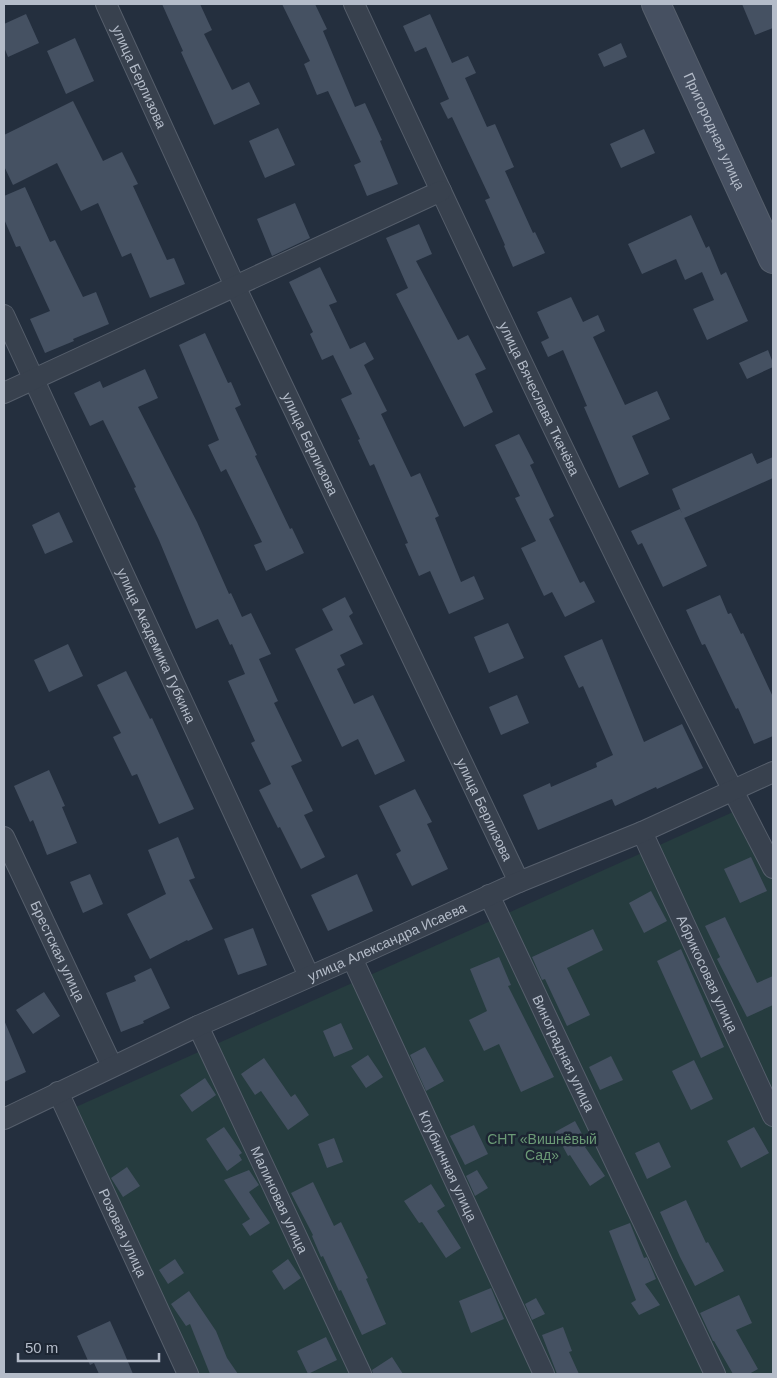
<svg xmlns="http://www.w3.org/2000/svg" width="777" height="1378" font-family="Helvetica,sans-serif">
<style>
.green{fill:#263c3f}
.building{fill:#455162}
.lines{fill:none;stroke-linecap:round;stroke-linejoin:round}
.street-casing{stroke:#565f6c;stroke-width:22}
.secondary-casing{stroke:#565f6c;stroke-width:30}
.street{stroke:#38414e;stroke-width:20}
.secondary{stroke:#465061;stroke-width:28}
.labels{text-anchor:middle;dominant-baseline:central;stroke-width:5;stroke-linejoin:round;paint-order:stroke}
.street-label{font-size:14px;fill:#b4bcc9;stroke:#1d2633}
.park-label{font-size:14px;fill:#6b9a76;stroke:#1d2633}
</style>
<rect width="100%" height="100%" fill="#242f3e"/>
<path class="green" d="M742,808L773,868V1374H188L67,1111Z"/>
<path class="building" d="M162,4H200L212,30L204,34L232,90L249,82L260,104L214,125L181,52L183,51Z
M282,4H315L327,29L323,31L355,107L365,103L382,140L380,141L398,184L367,196L354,165L361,162L328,91L317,95L304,64L310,61Z
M742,4H773V28L755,35Z
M26,14L39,43L8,57L4,47V24Z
M430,14L452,63L468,56L476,73L465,78L487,127L495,124L514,167L505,171L533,233L535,232L545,253L513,267L504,246L505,245L485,200L490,198L452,117L448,119L440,103L449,99L426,47L415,52L403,26Z
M75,38L94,81L66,94L47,51Z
M621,43L627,57L604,67L598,54Z
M73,101L103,161L122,152L138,184L133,186L167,260L174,258L185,284L150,298L131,253L122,257L98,203L81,211L57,163L13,185L4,166V135Z
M278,128L295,165L265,178L249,141Z
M644,129L655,153L621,168L610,144Z
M25,187L50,242L55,240L83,297L96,292L109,324L73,339L74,341L45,353L30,319L50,311L20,246L16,247L4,219V196Z
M295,203L310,238L272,256L257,219Z
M691,215L706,248L709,246L721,275L726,272L748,321L707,340L693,309L714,300L702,272L685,280L676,259L642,274L628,244Z
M419,224L432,254L416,261L458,340L468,335L486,369L475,374L493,412L464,427L396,294L408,288L386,238Z
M320,267L337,302L329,305L350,349L365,342L374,359L364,365L387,411L381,414L411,477L420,473L439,516L435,518L461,582L474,576L484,599L449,614L430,571L419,576L405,544L408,543L374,464L370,466L358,440L360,439L341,399L352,394L333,355L322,360L310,334L313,332L289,282Z
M571,297L583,322L598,315L605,331L593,337L625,405L657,391L670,419L632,436L649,474L619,488L584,407L587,406L563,350L548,357L541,342L549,338L537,312Z
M205,333L228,383L231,382L241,405L235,408L257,455L255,456L290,529L292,528L304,553L266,571L254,545L262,542L226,469L221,472L208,445L219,440L179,345Z
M768,350L773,363V367L747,379L739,363Z
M145,369L158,398L138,407L197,522L229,594L231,593L242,617L251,613L271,654L259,659L278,701L274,703L302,761L291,766L313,811L304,815L325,857L301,869L280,827L278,828L259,790L271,784L251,743L255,741L228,681L245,674L232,644L230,645L218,619L196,629L159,540L134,488L136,487L103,420L90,426L74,393L100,381L103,388Z
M519,434L534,463L530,465L554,516L549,519L580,583L584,581L595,602L565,617L552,592L544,596L521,548L536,541L515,498L520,496L495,445Z
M752,453L757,464L773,457V478L684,518L672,489Z
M680,509L707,566L663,587L642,543L638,545L631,531Z
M59,512L73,542L45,554L32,525Z
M720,595L728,614L731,613L741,634L743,633L773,697V736L754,744L738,708L736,709L705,644L702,645L686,610Z
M345,597L353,613L349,616L363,644L340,655L345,665L337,669L354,704L373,695L405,761L375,775L358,739L342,747L295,649L333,630L322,609Z
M508,623L524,658L489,673L474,637Z
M602,639L644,742L682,724L703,768L657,789L656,787L615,806L612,799L538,830L523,795L550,783L551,787L597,767L596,763L613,755L583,686L579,688L564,656Z
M68,644L83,676L49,692L34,660Z
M126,671L150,719L152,718L194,809L159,824L137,774L132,776L113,737L121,733L97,685Z
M517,695L529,723L501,735L489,707Z
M49,770L65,806L62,807L77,843L47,855L33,820L30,822L14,786Z
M415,789L432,822L427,824L448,869L412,886L396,854L401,851L379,806Z
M178,837L195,878L189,880L213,929L188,941L187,940L150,959L127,914L166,894L148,850Z
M751,857L767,891L740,903L724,869Z
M90,874L103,904L83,913L70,882Z
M357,874L373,911L328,931L311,895Z
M651,891L667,921L644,933L629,903Z
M725,917L757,983L773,976V1005L747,1017L717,959L720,957L705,926Z
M253,928L267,965L238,975L224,939Z
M593,929L603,950L567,968L590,1015L567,1026L545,979L542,980L532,957Z
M681,949L724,1047L701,1058L657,961Z
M499,957L511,985L508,986L554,1077L521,1092L499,1044L484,1051L469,1020L487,1011L470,969Z
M151,968L170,1008L143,1021L144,1023L121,1032L106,993L136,981L134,976Z
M44,992L60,1016L33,1034L16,1010Z
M4,1020L26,1072L4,1082Z
M341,1023L353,1049L334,1057L323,1031Z
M425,1047L444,1081L426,1091L410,1055Z
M368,1055L383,1077L366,1088L351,1066Z
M611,1056L623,1080L600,1090L589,1067Z
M264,1058L291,1097L295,1094L309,1115L288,1130L261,1091L255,1095L241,1074Z
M694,1060L713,1099L691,1110L672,1071Z
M205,1078L216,1095L192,1112L180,1095Z
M575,1121L588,1145L585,1147L605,1176L590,1186L570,1155L568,1156L555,1132Z
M474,1125L488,1154L465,1165L450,1136Z
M224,1127L242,1153L239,1155L242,1160L227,1171L206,1139Z
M754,1127L769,1153L741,1168L727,1141Z
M334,1138L343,1162L327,1168L318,1144Z
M659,1142L671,1167L647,1179L635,1153Z
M127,1167L140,1186L123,1197L111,1178Z
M249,1170L259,1185L249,1192L270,1223L250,1236L242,1224L250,1219L224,1180Z
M477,1170L488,1188L475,1196L466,1176Z
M313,1182L334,1226L341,1222L368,1278L366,1279L386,1324L362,1335L341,1290L339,1291L323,1256L321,1257L312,1236L313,1235L291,1193Z
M431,1184L445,1206L437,1211L461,1248L446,1258L422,1222L419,1223L404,1201Z
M686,1200L706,1243L708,1242L724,1271L695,1286L680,1257L660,1212Z
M630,1223L644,1258L647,1257L656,1279L645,1284L660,1305L639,1315L631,1303L636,1300L609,1231Z
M175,1259L184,1273L168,1284L159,1270Z
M288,1259L301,1278L284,1290L272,1271Z
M491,1288L504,1319L471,1333L459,1301Z
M189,1291L216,1331L227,1358L238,1374H210L190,1324L186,1326L171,1304Z
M739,1295L752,1323L736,1330L758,1369L749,1374H733L714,1341H713L700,1313Z
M536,1298L545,1314L532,1320L525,1304Z
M110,1321L123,1350L133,1374H99L94,1363L90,1365L77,1336Z
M563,1327L572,1351L569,1352L579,1374H557L542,1335Z
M326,1337L337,1360L308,1374L297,1351Z
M392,1357L403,1374H373L372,1370Z"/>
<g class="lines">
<defs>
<g id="street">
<path id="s1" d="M106,4L235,286L519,882"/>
<path id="s2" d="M354,4C488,294 625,584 773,868"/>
<path id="s3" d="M4,315L309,976"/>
<path d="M4,393L441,191"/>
<path id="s4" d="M642,832L773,1116"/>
<path id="s5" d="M4,837L112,1066"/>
<path id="s6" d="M489,895L715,1374"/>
<path id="s7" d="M352,958L544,1374"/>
<path id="s8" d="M198,1026L361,1374"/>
<path id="s9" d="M58,1092L188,1374"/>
<path id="s10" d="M4,1119L198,1026L352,958L519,882L642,832L773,772"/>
</g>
<g id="secondary">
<path id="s11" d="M656,4L773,259"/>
</g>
</defs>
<use href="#street" class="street-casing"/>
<use href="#secondary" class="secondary-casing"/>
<use href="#street" class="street"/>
<use href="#secondary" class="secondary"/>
</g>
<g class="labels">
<g class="street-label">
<text stroke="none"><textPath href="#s1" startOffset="80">улица Берлизова</textPath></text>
<text stroke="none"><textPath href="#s11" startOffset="140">Пригородная улица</textPath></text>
<text stroke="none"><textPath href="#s2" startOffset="436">улица Вячеслава Ткачёва</textPath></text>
<text stroke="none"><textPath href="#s1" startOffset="485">улица Берлизова</textPath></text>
<text stroke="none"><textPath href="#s3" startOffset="364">улица Академика Губкина</textPath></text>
<text stroke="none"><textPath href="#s1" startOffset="890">улица Берлизова</textPath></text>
<text stroke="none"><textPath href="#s10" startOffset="422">улица Александра Исаева</textPath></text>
<text stroke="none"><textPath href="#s5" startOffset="126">Брестская улица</textPath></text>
<text stroke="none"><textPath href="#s4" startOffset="156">Абрикосовая улица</textPath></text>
<text stroke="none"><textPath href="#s6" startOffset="175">Виноградная улица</textPath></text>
<text stroke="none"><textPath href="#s7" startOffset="229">Клубничная улица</textPath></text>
<text stroke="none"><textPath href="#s8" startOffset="192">Малиновая улица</textPath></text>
<text stroke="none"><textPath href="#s9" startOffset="155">Розовая улица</textPath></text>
</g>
<g class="park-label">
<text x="542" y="1139">СНТ «Вишнёвый<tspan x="542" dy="16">Cад»</tspan></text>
</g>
</g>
<rect width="777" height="1378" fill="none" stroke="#b4bcc9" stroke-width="10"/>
<path d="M18 1353v8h141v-8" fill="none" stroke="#b4bcc9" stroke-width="2.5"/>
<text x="25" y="1353" font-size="15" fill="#b4bcc9" stroke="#1d2633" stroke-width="4" paint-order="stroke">50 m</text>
</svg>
